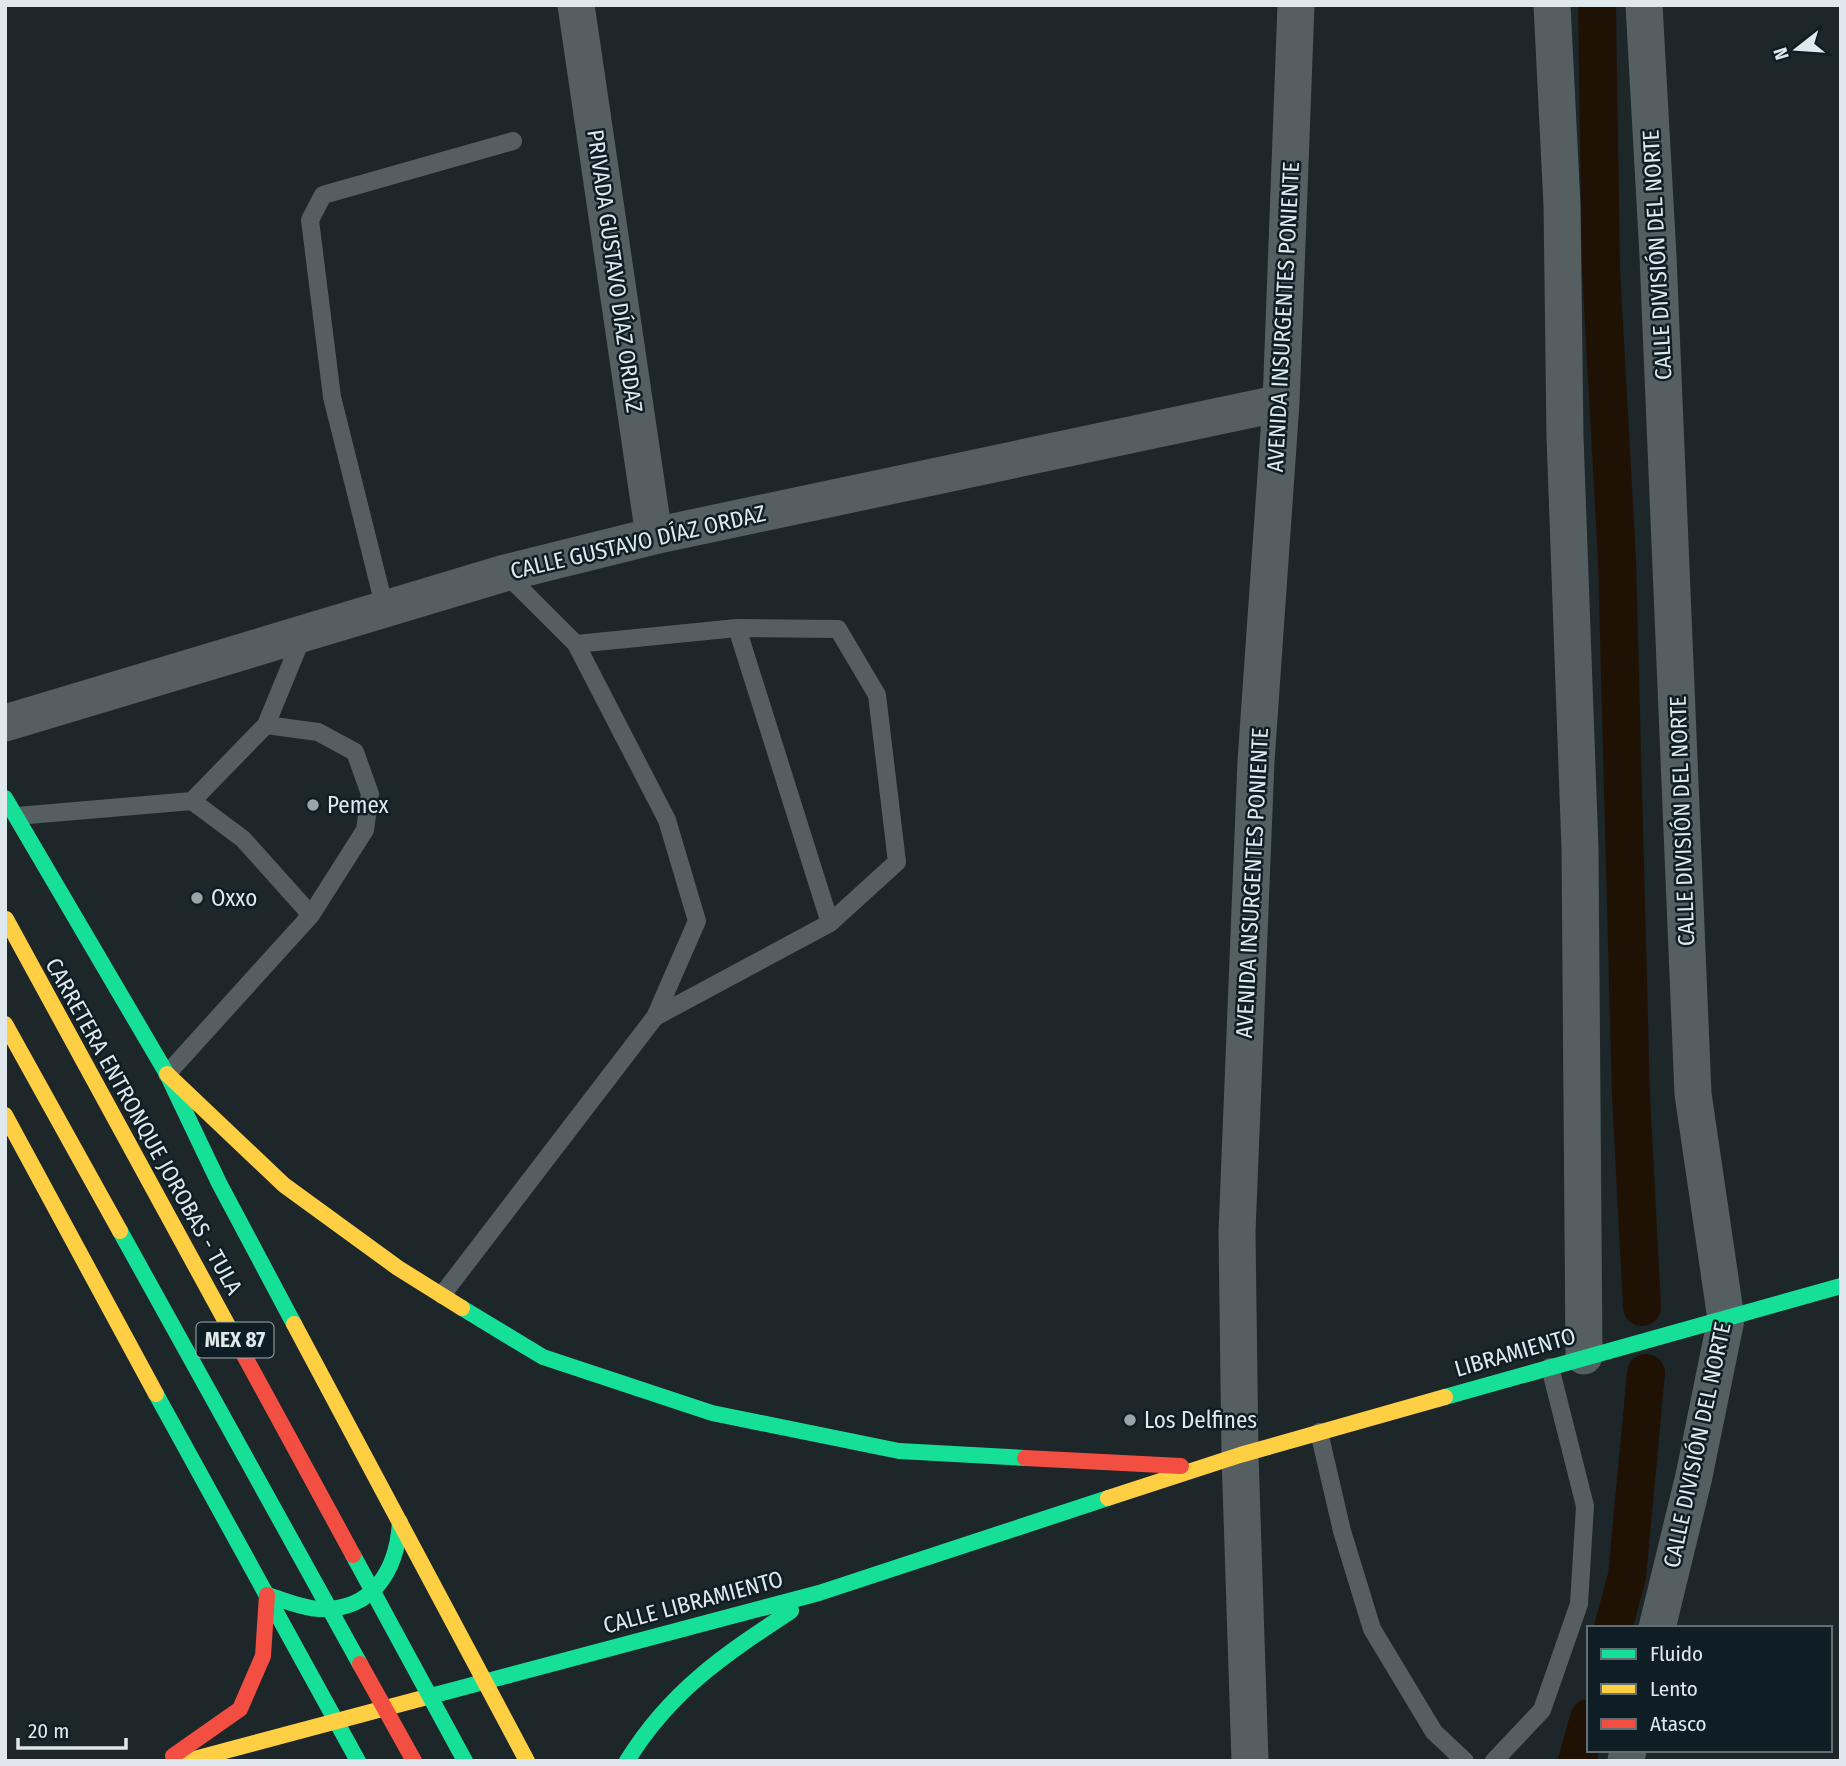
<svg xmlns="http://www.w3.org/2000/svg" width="1846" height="1766" font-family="'Fira Sans Condensed',sans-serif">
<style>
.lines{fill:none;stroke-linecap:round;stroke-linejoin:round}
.canal{stroke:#1f1204;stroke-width:38}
.lane{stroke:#555e61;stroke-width:18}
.street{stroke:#555e61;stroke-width:37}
.fast{stroke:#16e098;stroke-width:16}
.slow{stroke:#ffcf43;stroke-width:16}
.jam{stroke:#f24e42;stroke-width:16}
.fast-bridge{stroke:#16e098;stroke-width:16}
.slow-bridge{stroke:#ffcf43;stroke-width:16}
.jam-bridge{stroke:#f24e42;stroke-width:16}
.poi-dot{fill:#9ba4a8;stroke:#0f1e24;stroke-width:2.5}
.labels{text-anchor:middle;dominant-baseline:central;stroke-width:5;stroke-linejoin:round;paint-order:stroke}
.shield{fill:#0f1e24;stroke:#a1abb0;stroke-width:2}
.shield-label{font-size:21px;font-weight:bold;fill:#dfe8ec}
.street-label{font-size:23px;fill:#dfe8ec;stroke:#0f1e24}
.poi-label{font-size:23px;fill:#dfe8ec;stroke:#0f1e24;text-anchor:start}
</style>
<rect width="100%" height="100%" fill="#1d2629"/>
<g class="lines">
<path class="canal" d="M1597,5L1601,270L1617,560L1631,1096L1642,1307
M1613,1628L1627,1576L1646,1373
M1577,1761L1589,1718"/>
<path class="lane" d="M385,609L332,397L310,220L323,195L513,141
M737,628L830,923
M576,644L737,628L838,629L877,695L897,862L830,923L655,1017
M192,801L266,725L303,635
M17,816L192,801L243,839L311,915
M167,1074L311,915L365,830L370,794L355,752L318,732L266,725
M442,1295L655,1017L697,921L667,820L576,644L505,573
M1319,1432L1342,1531L1372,1629L1434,1732L1465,1761
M1494,1761L1542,1710L1579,1604L1585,1506L1550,1367"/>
<path class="street" d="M576,5L654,536
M1552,5L1562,205L1565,437L1580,849L1584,1356
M1644,5L1658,256L1693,1094L1726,1319L1694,1476L1657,1628
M5,723L505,573L654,536L1281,403
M1250,1761L1240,1455L1237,1232L1256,761L1281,403L1296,5
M1626,1761L1628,1750"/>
<path class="fast" d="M5,798L167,1074L219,1183L294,1324
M462,1308L543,1357L712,1413L899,1451L1025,1458
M156,1394L358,1761
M1445,1397L1841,1286
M267,1595C284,1600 301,1608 319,1609C373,1611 397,1570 400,1522
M427,1697L819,1593L1108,1498
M627,1761C670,1691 724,1655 791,1611"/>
<path class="slow" d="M167,1074L284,1185L398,1268L462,1308
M5,1115L156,1394
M294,1324L527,1761
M1108,1498L1240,1455L1445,1397
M187,1761L427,1697"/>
<path class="jam" d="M1025,1458L1181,1466
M173,1756L240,1709L263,1656L267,1595"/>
<path class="fast-bridge" d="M120,1231L360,1664
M353,1555L465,1761"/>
<path class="slow-bridge" d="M6,919L232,1333
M5,1024L120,1231"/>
<path class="jam-bridge" d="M232,1333L353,1555
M360,1664L414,1761"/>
</g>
<g class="poi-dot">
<circle cx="313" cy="805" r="7"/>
<circle cx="197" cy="898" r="7"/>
<circle cx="1130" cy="1420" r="7"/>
</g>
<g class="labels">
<rect class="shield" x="196.5" y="1322.5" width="77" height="35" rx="5"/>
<g class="shield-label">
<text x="235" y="1340">MEX 87</text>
</g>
<g class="street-label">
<text transform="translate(1657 255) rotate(-93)">CALLE DIVISIÓN DEL NORTE</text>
<text transform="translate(615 271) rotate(82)">PRIVADA GUSTAVO DÍAZ ORDAZ</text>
<text transform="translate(1283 317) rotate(-87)">AVENIDA INSURGENTES PONIENTE</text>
<text transform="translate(638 542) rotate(-13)">CALLE GUSTAVO DÍAZ ORDAZ</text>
<text transform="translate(1682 821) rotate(-92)">CALLE DIVISIÓN DEL NORTE</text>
<text transform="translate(1252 883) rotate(-87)">AVENIDA INSURGENTES PONIENTE</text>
<text transform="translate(144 1126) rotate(61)">CARRETERA ENTRONQUE JOROBAS - TULA</text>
<text transform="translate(1515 1352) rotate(-16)">LIBRAMIENTO</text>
<text transform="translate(1697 1445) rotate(-78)">CALLE DIVISIÓN DEL NORTE</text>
<text transform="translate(693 1602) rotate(-15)">CALLE LIBRAMIENTO</text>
</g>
<g class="poi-label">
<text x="327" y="805">Pemex</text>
<text x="211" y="898">Oxxo</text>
<text x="1144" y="1420">Los Delfines</text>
</g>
</g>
<rect width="1846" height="1766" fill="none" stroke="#dfe8ec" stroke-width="14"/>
<rect x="1587" y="1626" width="245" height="126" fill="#0f1e24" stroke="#626f74" stroke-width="2"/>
<rect x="1601" y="1649" width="35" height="10" fill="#16e098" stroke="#626f74" stroke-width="2"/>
<text x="1650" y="1661" font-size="21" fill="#dfe8ec">Fluido</text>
<rect x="1601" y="1684" width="35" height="10" fill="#ffcf43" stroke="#626f74" stroke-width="2"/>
<text x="1650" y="1696" font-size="21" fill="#dfe8ec">Lento</text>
<rect x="1601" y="1719" width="35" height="10" fill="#f24e42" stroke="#626f74" stroke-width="2"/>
<text x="1650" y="1731" font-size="21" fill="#dfe8ec">Atasco</text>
<g transform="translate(1797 49) rotate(253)" stroke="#0f1e24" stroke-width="5" paint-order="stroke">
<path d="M0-5L12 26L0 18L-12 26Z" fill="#dfe8ec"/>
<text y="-10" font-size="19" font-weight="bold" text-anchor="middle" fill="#dfe8ec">N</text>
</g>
<path d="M18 1738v10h108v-10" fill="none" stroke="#dfe8ec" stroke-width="3.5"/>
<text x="28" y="1738" font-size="21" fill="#dfe8ec" stroke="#0f1e24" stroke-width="5" paint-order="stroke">20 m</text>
</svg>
